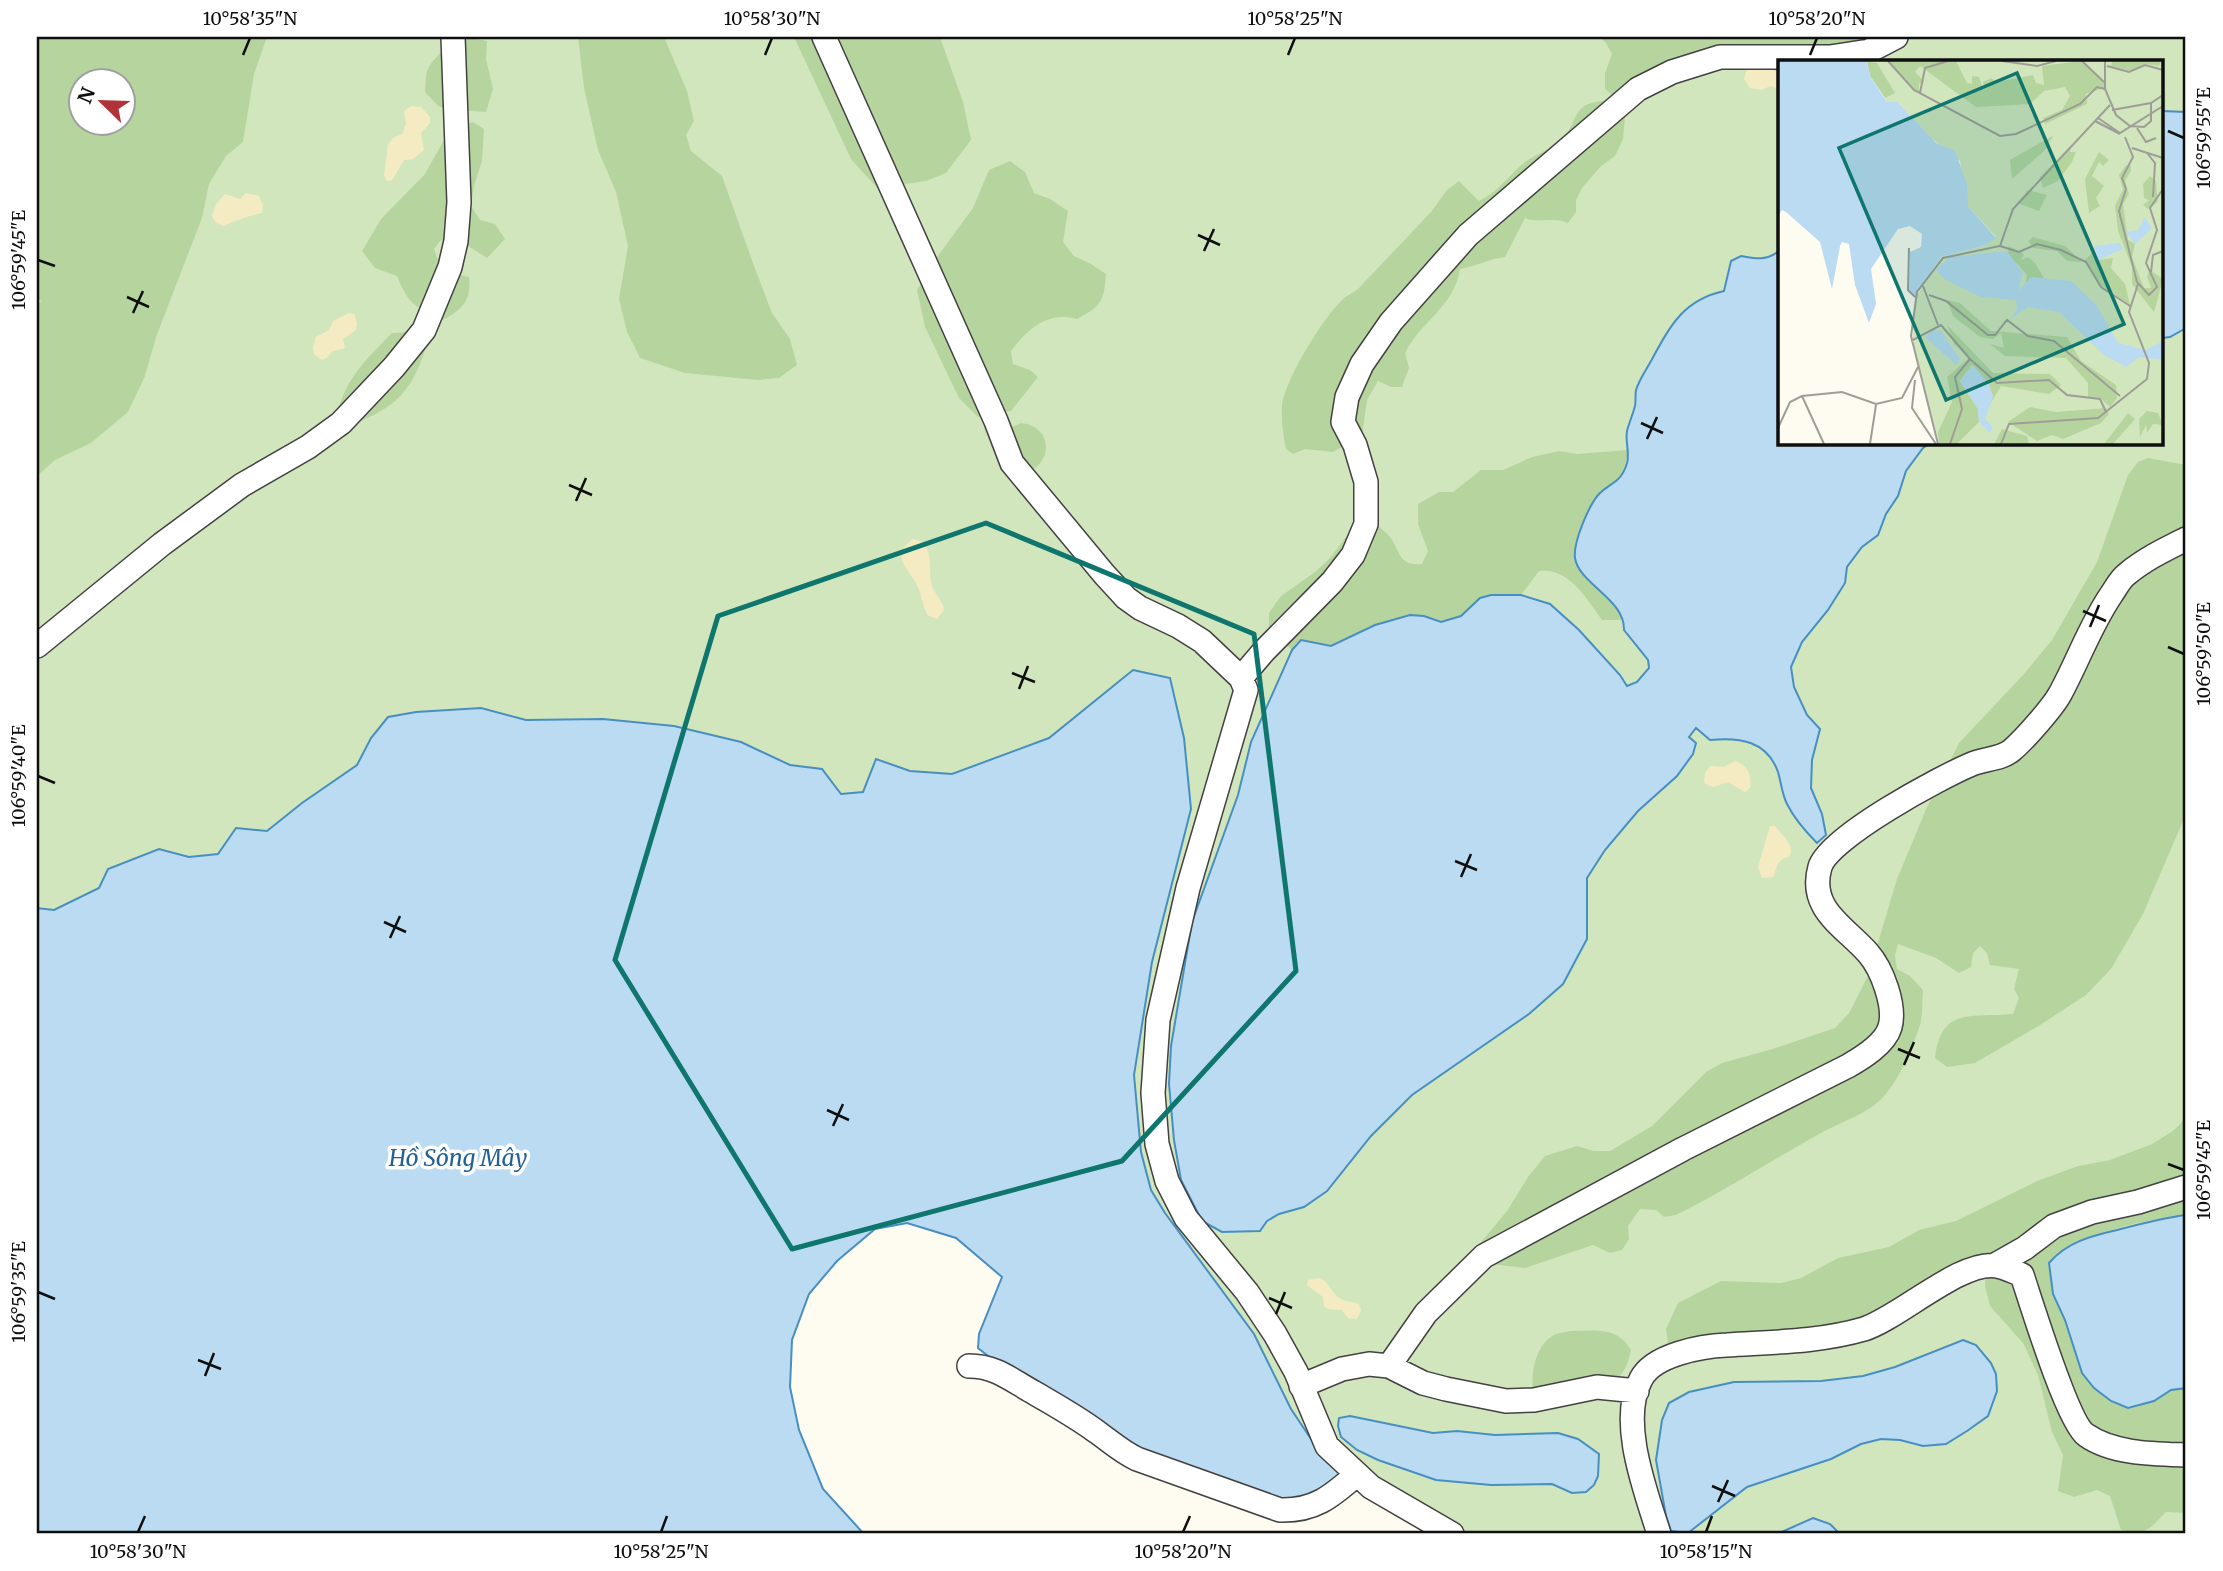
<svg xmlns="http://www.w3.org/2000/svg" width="2223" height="1571" font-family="Merriweather,serif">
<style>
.green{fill:#d2e6bd;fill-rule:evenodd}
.forest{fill:#b6d59e;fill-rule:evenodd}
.sand{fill:#f5ebc2}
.water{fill:#badbf1;stroke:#488fc1;stroke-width:2}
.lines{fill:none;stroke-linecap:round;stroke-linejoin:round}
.minor-casing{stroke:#424242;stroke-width:26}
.minor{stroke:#fff;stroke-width:23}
.marked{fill:none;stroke:#0f766e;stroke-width:5;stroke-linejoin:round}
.ticks{fill:none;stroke:#0f0f0f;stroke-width:2.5}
.labels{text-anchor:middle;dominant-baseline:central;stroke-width:7;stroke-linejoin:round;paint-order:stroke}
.water-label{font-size:23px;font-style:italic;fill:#236195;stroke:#fff}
.inset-road{fill:none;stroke:#9e9d97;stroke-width:2}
.view{fill:#0f766e;fill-opacity:0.15;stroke:#0f766e;stroke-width:3.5}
.inset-edge{fill:none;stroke:#0f0f0f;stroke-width:3.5}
.neatline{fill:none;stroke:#0f0f0f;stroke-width:2.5}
.ticks-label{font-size:18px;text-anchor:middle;fill:#0f0f0f}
</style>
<rect width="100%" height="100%" fill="#fefbf1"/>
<path class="green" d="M37,37H2186V1534H1466L1376,1481L1322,1454L1291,1409L1211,1274L1165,1213L1151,1190L1141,1152L1134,1075L1152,962L1133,670L1050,738L952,774L910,771L876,759L863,793L841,794L822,769L790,765L741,742L674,726L603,719L526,720L481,708L416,712L388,717L371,738L357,765L302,803L267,831L236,828L218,854L189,857L159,849L108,869L99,888L54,910L37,908ZM1780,61H2162V443H1780ZM80,80H122V122H80Z"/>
<path class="forest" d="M37,37H267L254,74L243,142L226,156L209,184L202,218L156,337L145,376L128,412L91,443L55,460L37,476V304L42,301L37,299ZM80,80H122V122H80Z
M578,37H664L687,91L694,121L686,135L691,151L722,176L754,266L772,313L790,339L797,365L779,378L758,380L685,373L640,358L627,332L619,299L628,246L616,192L598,150L584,88Z
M794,37H940L963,102L971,140L946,173L926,181L877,188L851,159Z
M1600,37H1886L1869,46L1748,52L1613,96L1605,89V73L1612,54L1606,43Z
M473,38L487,41L486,59L493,89L486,112L447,109L438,106L425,92C426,85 425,75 428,69C436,53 455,40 473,38Z
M1604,101L1625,118L1623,139L1615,156L1601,166L1582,188L1576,200V212L1568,223C1551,216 1540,224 1525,218L1505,257C1489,259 1476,266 1460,269C1454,307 1422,320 1405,353L1409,368L1402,387H1391L1378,381L1367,400L1362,436L1333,452L1305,449L1293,454L1286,449C1283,435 1281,420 1282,406C1285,379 1324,316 1344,298C1348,295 1354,292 1358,289L1431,212L1447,190L1459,181L1479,201C1498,192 1509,175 1525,162C1536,154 1549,150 1559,142C1580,125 1568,103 1604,101Z
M473,122L484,129L482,161L474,186L471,206L480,220L495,224L505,239L487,258L468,246L441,240L434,249L442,271L469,277C472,300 462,310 443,320C416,308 408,304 397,276L375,268L362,251L381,219L425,174L450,129Z
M1010,161L1025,172L1034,193L1050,199L1068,211L1063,242L1074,256L1091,264L1106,274C1104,302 1101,306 1077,319C1047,311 1028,329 1011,351L1013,364L1030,370L1038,377L1011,411L978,417L959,398L925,327L917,290L937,257L973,208L989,170Z
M414,332L425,350C411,395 391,410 348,426L338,411C347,376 368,358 392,333Z
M1021,423C1051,426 1055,460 1028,472L1007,429Z
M1628,450C1626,469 1619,481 1602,491L1578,568L1606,595L1625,620H1602C1587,599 1569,567 1539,571L1521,595H1491L1480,598L1461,616L1441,622L1424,616L1410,615L1375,625L1331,646L1301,640L1292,650L1269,629V613L1281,596L1315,572L1331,557L1345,538L1377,525C1381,529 1386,532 1390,537C1401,552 1398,566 1422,564L1428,551L1418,524V504L1439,492H1453L1481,470H1503L1532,457L1559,451L1577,454Z
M2148,458L2186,465V814L2143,914L2111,969L2086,995L2040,1025L1975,1063L1947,1067L1935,1058C1941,1006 1971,1018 2013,1014L2019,998L2014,989L2019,969L1990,965L1987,953L1980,946L1973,953L1971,967L1959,973L1936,958L1898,944L1895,955L1897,969L1910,976L1923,990C1922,1002 1923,1017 1919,1028C1912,1049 1900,1077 1885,1095C1869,1114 1842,1121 1821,1133C1772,1160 1726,1190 1676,1215L1664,1217L1656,1210L1640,1209L1628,1226L1629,1239L1622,1250L1610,1253L1593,1245L1525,1268L1491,1264L1477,1247L1507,1211L1528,1177L1545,1156L1577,1146L1594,1151H1610L1652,1126L1706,1072L1722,1063L1776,1048L1835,1028L1849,1013L1868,976L1897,879L1927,807L1959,743L2023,675L2052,640L2097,562L2128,475L2138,462Z
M2186,1118V1215C2143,1220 2092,1231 2056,1255L2053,1294L2065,1320L2154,1401L2171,1390L2186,1388V1513L2166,1512C2151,1528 2144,1537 2121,1530L2110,1496L2097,1490L2074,1497L2058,1491L2063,1455L2052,1432L2038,1375L2023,1343L1990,1306L1985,1286L1986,1272L1866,1323L1676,1349L1668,1343L1666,1329L1678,1303L1721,1281L1781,1283L1801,1278L1838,1258L1889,1247L1919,1230L1956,1221L2037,1181L2078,1166L2110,1160L2152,1144L2173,1131Z
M1570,1331C1595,1331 1617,1326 1631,1350C1628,1365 1624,1373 1613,1383L1533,1395C1531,1375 1534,1346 1554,1335C1558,1333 1566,1332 1570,1331Z"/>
<path class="sand" d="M1761,66L1780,73V89L1770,86L1762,90L1750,88L1744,79L1747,69Z
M412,106L421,107L430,117V123L421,133L424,150L413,159L404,160L392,180L387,181L384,175L388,145L393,138L402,134L406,124L404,111Z
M246,193L259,196L263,205L262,213C254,214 230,222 224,226L216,223L212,216L216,204L225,194L240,199Z
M349,313L354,314L357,323L356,330L343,339L345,348L331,352L328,357L322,360L314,354L313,347L316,337L329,330L333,321Z
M913,539C936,543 927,568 932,586C935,595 943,600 944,610L937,619L927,615C923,606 922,596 918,587C910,569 888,557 913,539Z
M1735,761C1748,766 1752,774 1750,788L1745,792L1728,782L1713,787L1704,783L1705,773L1710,766L1724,767Z
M1770,826H1775C1782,836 1796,845 1789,857C1776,859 1778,867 1773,877L1762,878L1758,867Z
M1320,1278C1330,1283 1332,1295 1341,1299C1347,1302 1354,1302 1359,1304L1361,1310L1357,1319L1348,1318L1342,1310L1328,1309L1324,1306L1323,1297L1307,1285L1308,1280Z"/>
<path class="water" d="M2162,111L2186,112V328L2170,337L2162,338Z
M1780,250V443H1931L1923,448L1906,471L1898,496L1886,514L1878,535L1862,547L1847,567L1845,583L1828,610L1802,642L1791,667L1794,687L1807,715L1820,729L1812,760L1811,788L1822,814L1826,835L1817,843C1805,831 1794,818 1787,804C1782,794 1781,782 1778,772C1767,741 1740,737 1710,740L1696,728L1689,737L1696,743L1693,754L1677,776L1638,811L1605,850L1587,878V939L1563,984L1529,1014L1412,1095L1371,1136L1327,1191L1304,1207L1279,1214L1267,1221L1260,1231L1222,1232L1202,1221L1181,1180L1174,1140L1169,1084L1171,1046L1192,922L1238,795L1251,742L1292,650L1301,640L1331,646L1375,625L1410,615L1424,616L1441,622L1461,616L1480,598L1491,595H1521L1550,604L1579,630L1620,675L1627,686L1637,682L1649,668L1648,660L1624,630C1625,599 1579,584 1575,558C1573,542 1589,505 1599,494C1611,482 1621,483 1627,463C1630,453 1625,442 1627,431C1629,423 1633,414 1635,406C1636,401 1635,395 1636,390C1639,380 1646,370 1651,361C1670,326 1683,300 1724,291L1731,261L1741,256C1756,259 1768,261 1780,250Z
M1133,670L1170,678L1184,738L1191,809L1152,962L1134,1075L1141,1152L1151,1190L1165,1213L1254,1334L1291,1409L1309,1436L1322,1454L1347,1476L1299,1506L1167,1466L1003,1368L978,1348L979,1334L1002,1277L956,1238L907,1223L875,1229L837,1261L809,1294L792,1340L790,1387L799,1430L823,1489L864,1534H37V908L54,910L99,888L108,869L159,849L189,857L218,854L236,828L267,831L302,803L357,765L371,738L388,717L416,712L481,708L526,720L603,719L674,726L741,742L790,765L822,769L841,794L863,792L876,759L910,771L952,774L1049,738Z
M2186,1215V1388L2171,1390L2154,1401L2128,1408L2111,1401L2094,1388L2082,1373L2065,1320L2053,1294L2049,1263C2067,1242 2091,1236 2117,1230C2140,1224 2162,1218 2186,1215Z
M1963,1340L1976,1345L1991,1363L1996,1374L1997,1391L1988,1416L1967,1431L1946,1444L1923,1446L1900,1440L1881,1439L1861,1444L1831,1459L1747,1487L1688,1533L1671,1531L1666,1516L1656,1460L1662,1420L1669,1403L1689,1392L1734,1382L1821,1381L1863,1376L1895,1367Z
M1350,1416L1433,1433L1457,1431L1495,1435L1558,1433L1578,1439L1599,1454L1598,1476L1594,1485L1586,1492L1572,1493L1552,1484L1491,1485L1436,1480L1378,1460L1357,1450L1341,1437L1338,1426L1339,1418Z
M1813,1518L1830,1524L1840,1534H1777Z"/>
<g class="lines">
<defs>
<path id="minor" d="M824,37L996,421L1012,463L1104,574L1126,598L1140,608L1178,626L1202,641L1241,678L1246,690L1188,888L1158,1020L1153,1093L1157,1144L1167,1181L1186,1218L1247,1292L1275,1334L1296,1372L1327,1446L1371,1487L1452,1534
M37,646L162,544L242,485L308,447L341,423L394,367L424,330L450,267L456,241L459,202L453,37
M1241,678L1264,651L1332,582L1353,555L1366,524V482L1355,445L1343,422L1347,397L1362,364L1391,322L1468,235L1638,89L1672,72L1720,57H1830L1869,51L1896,37
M1995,1265L2025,1248L2054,1226L2092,1212L2138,1202L2186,1187
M969,1366C996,1366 1011,1380 1033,1392C1055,1405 1077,1417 1097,1432C1111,1442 1122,1452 1137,1459L1280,1510C1314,1511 1331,1497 1356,1475
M1389,1366L1426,1313L1484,1256L1683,1149L1848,1066C1862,1058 1885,1044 1890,1027C1896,1006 1882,969 1868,953C1844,926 1808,909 1820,867C1829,837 1941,777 1972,764C1984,759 2002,759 2012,750C2024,740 2053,707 2060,694C2078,661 2090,626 2111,595C2116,588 2120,579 2127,574C2145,559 2166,549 2186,539
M1301,1386L1342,1369L1369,1364L1389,1366L1423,1383L1446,1389L1506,1401L1534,1400L1597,1387L1637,1391
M1659,1534C1646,1492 1618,1421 1641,1379C1653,1355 1701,1346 1727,1345C1773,1342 1819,1342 1864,1329C1899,1318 1962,1259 1997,1266C2005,1267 2014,1272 2022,1275C2031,1302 2068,1423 2086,1435C2113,1454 2154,1454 2186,1455"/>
</defs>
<use href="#minor" class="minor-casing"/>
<use href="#minor" class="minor"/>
</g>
<path class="marked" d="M986,523L1254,634L1296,971L1122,1161L792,1249L615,960L718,616Z"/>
<path class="ticks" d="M243,55L250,38M765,55L772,38M1288,55L1295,38M1810,55L1817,38M2168,131L2184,138M1198,235L1220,245M1204,251L1214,229M38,260L55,266M127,297L149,307M133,313L143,291M1641,423L1663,433M1647,439L1657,417M569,485L592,495M576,501L586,478M2083,611L2106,621M2090,627L2099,605M2168,647L2184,654M1012,673L1035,682M1019,689L1028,666M38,776L55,783M1455,861L1477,870M1461,877L1471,854M384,922L406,932M390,938L400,916M1898,1049L1920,1058M1904,1065L1914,1042M827,1110L849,1120M833,1126L843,1104M2168,1164L2184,1170M38,1292L55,1299M1269,1298L1292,1308M1276,1314L1285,1292M198,1360L221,1369M205,1376L214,1353M1712,1486L1735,1496M1718,1502L1728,1480M138,1532L145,1516M661,1532L667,1516M1183,1532L1190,1516M1706,1532L1712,1516"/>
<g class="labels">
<g class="water-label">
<text x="458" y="1157">Hồ Sông Mây</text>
</g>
</g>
<g transform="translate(1778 60)">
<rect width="385" height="385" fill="#fefbf1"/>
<path d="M89,1H385V384H161L134,281L138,237L163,197L205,186L218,177L190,146L182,101L153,78L120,42H109Z" fill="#d2e6bd"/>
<path d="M89,1L99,3L117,33L107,38L92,16ZM111,1H178L189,23L194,24V16L201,17L206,31L205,22L213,18L219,22L255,15L258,23L266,25L264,6L303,1L326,22V28L308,34L309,44L267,64L265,58L284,50L292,36L287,27L266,31L252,44L198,47L142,6L137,12L146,21L141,24V32L136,29ZM334,1H383L381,6L367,4L355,11L333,7ZM276,75L266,91L234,119L232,100ZM293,85L292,92H298L294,102L280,121L265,128L262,117ZM321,92L331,100L325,106L321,102L314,116L326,126L318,138L322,146L311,153L307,119ZM348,105L353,106V111L347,121L351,134L345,144L350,180L357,184L354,197L366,228H373L369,216L372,210L385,219L376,252L354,224V207L340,171L337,146L345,129L341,115ZM372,116L378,121L380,142L370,149L365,145L371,140L366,138L365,124ZM250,130L269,135L261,151L239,143ZM255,177L287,186L304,202L289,201L279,191L255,188L250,181ZM231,186L246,194L243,200L250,197L257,203L266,218L251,219L247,226L249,215L230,194ZM316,191L320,200L335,198L333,208L347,224L352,245L324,226L306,201ZM169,240L182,243L213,271L289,277L303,301L338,325L339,338L332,347L322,338L310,337V323L288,298L227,296L212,284L226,288L223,273L215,279L202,277L175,256ZM169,265L215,313L272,314L283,325L271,334L223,326L208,351L215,335L194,305L182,321L200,349L201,362L179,384H161L160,372L174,342L169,317L191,298L176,284ZM252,347L278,352L328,348L331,354L323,363L285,379L274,375L259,381L230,362ZM369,351L380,353L385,365L375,364L369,373L368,365L362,377L361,359ZM350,353L357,359L335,384H326ZM224,369L249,376L251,384H216Z" fill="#b6d59e"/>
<path d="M0,1H89L92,16L109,42H120L158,83L177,91L189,124L190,146L218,178L205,186L163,197L137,236L131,232L132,192L143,187L144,174L132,166L120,169L93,209L98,244L91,263L77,225L71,184L64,182L62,186L54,229L42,182L8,152L4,150L0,157ZM367,157L374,168L357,184L348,172L360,170ZM342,183L345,189L320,200L316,186ZM229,191L245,213L240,231L253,217L293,221L319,246L340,283L368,290L385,281V300L361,297L348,307L326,295L281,252L250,247L232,259L239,249L238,240L203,237L168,220L158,210L172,197ZM155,270L163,271L182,299L178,305L147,277ZM195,305L211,324L215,337L207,359L215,367L212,373L201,362L200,349L182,321Z" fill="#badbf1"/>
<path class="inset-road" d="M110,1L136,30L222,76L238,74L302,44L319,27L327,29M224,1L259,6L278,1M304,1L326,22M327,1V29L338,55L352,66L366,67L373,61V43M329,6L351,12L367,5L385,10M142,33L147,8L170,1M334,50L373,43L385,35M320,58L342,73L385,46M317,61L342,74M359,68L368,82L378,78M347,77L355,97L344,118L348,129L341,151L359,222L371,235L379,227L368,203L379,170L372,148L385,129M354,88L385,98M369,93L377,103L375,137M222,186L241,192L259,184L283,190L308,202L323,227L352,246M131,188L130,230L137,237M373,212L375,195L385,191M145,226L160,265M151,235L168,241L210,275H217L229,260L250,276L276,281L342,336M133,281L163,265L192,299L177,317L184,349L172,384M192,299L219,323L271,320L289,335L322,339L328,352M137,320L134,348L158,384M24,336L46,384M0,368L12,342L24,336L64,332L98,344L124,338L140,307M92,384L98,345M160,384L133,276L139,232L165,198L222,186L235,149L332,45M223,384L231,364L320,358L369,319L371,303L351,252L360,224"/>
<path class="view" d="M239,13L346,264L168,340L61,88Z"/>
<rect width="385" height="385" class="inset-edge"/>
</g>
<rect width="2223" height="1571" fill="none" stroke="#ffffff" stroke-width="77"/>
<g transform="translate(102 102) rotate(293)"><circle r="33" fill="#ffffff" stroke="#9f9f9f" stroke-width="2"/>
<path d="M0-5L12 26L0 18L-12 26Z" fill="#b23337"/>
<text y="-10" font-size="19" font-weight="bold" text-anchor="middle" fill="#0f0f0f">N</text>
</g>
<rect x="38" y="38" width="2146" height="1494" class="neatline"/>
<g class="ticks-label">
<text x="250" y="25">10°58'35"N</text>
<text x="772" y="25">10°58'30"N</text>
<text x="1295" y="25">10°58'25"N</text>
<text x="1817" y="25">10°58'20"N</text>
<text transform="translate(2204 138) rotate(-90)" y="6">106°59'55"E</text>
<text transform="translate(19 260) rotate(-90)" y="6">106°59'45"E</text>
<text transform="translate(2204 654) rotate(-90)" y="6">106°59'50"E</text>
<text transform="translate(19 776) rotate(-90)" y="6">106°59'40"E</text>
<text transform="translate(2204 1170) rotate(-90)" y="6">106°59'45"E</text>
<text transform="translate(19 1292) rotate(-90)" y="6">106°59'35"E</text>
<text x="138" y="1558">10°58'30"N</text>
<text x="661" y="1558">10°58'25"N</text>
<text x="1183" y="1558">10°58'20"N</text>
<text x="1706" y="1558">10°58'15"N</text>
</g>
</svg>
